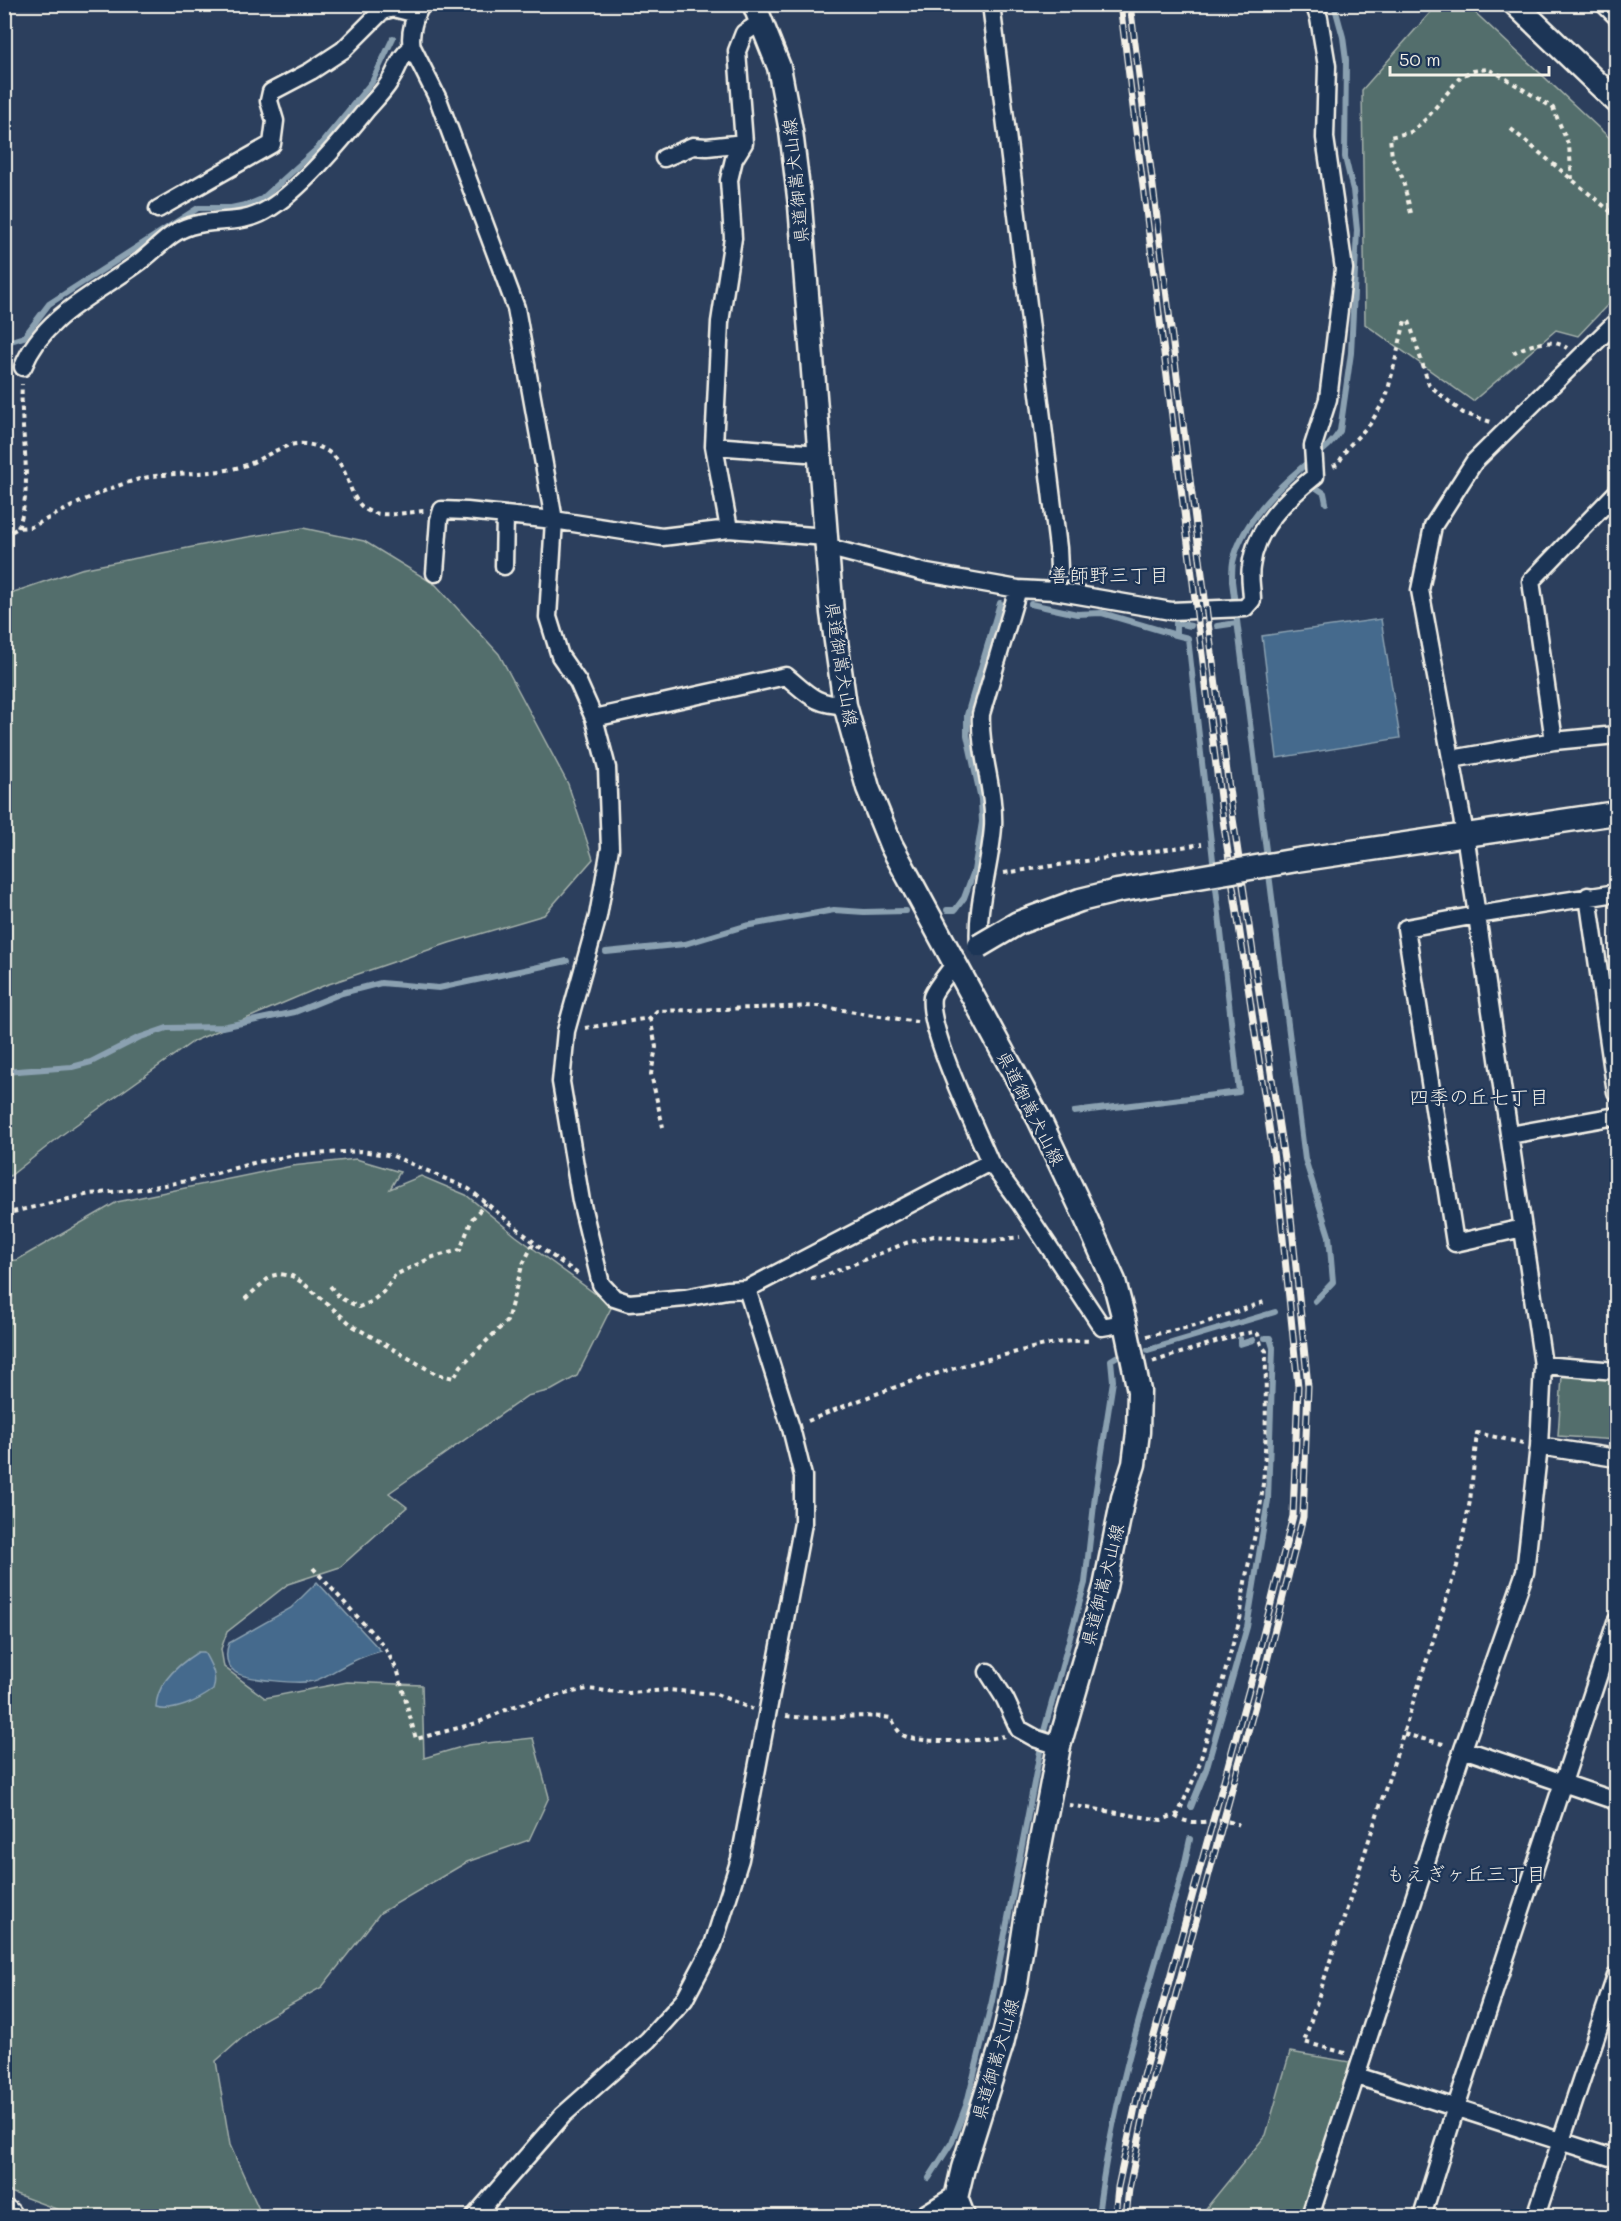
<svg xmlns="http://www.w3.org/2000/svg" width="1621" height="2221" font-family="Mali,'Klee One',sans-serif">
<style>
.green{fill:#536e6c;stroke:#a4b0aa;stroke-width:1.5}
.water{fill:#456b8d;stroke:#8ba1b1;stroke-width:1.5}
.lines{fill:none;stroke-linecap:round;stroke-linejoin:round}
.stream{stroke:#8ba1b1;stroke-width:6}
.street-casing{stroke:#f4f1e8;stroke-width:21}
.secondary-casing{stroke:#f4f1e8;stroke-width:27}
.highway-casing{stroke:#f4f1e8;stroke-width:34}
.path{stroke:#f4f1e8;stroke-width:4;stroke-dasharray:4.5 4.5;stroke-linecap:butt}
.street{stroke:#1d3557;stroke-width:16}
.secondary{stroke:#1d3557;stroke-width:22}
.highway{stroke:#1d3557;stroke-width:30}
.rail-casing{stroke:#f4f1e8;stroke-width:7}
.rail{stroke:#1d3557;stroke-width:4.5;stroke-dasharray:14;stroke-linecap:butt}
.secondary-bridge-casing{stroke:#f4f1e8;stroke-width:27;stroke-linecap:butt}
.secondary-bridge{stroke:#1d3557;stroke-width:22}
.labels{text-anchor:middle;dominant-baseline:central;stroke-width:4.5;stroke-linejoin:round;paint-order:stroke}
.street-label{font-size:18px;fill:#f4f1e8;stroke:#1d3557}
.neighbourhood-label{font-size:20px;fill:#f4f1e8;stroke:#1d3557}
</style>
<rect width="100%" height="100%" fill="#2c3f5d"/>
<filter id="ink" filterUnits="userSpaceOnUse"><feTurbulence type="fractalNoise" baseFrequency=".0167" numOctaves="2"/><feDisplacementMap in="SourceGraphic" scale="12" xChannelSelector="R" yChannelSelector="G"/><feConvolveMatrix kernelMatrix="1 2 1 2 8 2 1 2 1" color-interpolation-filters="sRGB"/></filter>
<g filter="url(#ink)">
<path class="green" d="M1437,5H1467L1616,144V296L1578,336L1556,330L1473,401L1365,324L1362,90Z
M303,528L364,541L436,585L499,654L568,784L593,859L544,915L449,943L323,986L194,1041L63,1134L5,1180V595L81,569L218,542Z
M356,1159L400,1172L390,1189L421,1176L466,1195L516,1236L612,1306L577,1376L552,1390L527,1396L389,1493L407,1507L340,1567L288,1584L227,1632L221,1649L224,1667L265,1698L347,1682L422,1685L424,1758L468,1745L533,1738L549,1797L529,1840L467,1862L380,1913L322,1987L261,2021L216,2061L230,2145L262,2216H75L5,2190L4,1261L17,1260L117,1202L292,1166Z
M1562,1376L1616,1380V1440L1558,1436Z
M1290,2052L1350,2062L1304,2216H1218L1203,2212L1266,2135Z"/>
<path class="water" d="M1381,619L1400,738L1277,758L1262,636Z
M317,1582L381,1651C365,1655 352,1661 338,1669C330,1673 322,1679 313,1681C300,1684 246,1680 235,1672C225,1664 225,1654 229,1643L291,1608Z
M198,1652H204C211,1665 218,1676 213,1690C198,1701 173,1713 156,1708C156,1683 179,1664 198,1652Z"/>
<g class="lines">
<path class="stream" d="M4,343L24,337L49,304L198,208H231L250,204L262,199L317,149L372,82L393,38
M1315,487L1324,493L1326,503
M1031,604L1077,614L1102,613L1176,635
M1191,626L1176,623V635L1188,638L1214,869
M1217,626L1237,623
M947,910H955L964,898L974,871L982,822L981,799L967,735V715L1000,603
M606,952L685,944L745,926L834,910L864,912L906,911
M4,1072L72,1067L91,1062L138,1038L167,1028L222,1027L295,1012L342,993L381,983L439,988L567,961
M1074,1112L1239,1092L1215,879
M1315,1301L1333,1282L1329,1236L1305,1159L1232,581C1232,575 1232,568 1233,562C1241,526 1273,492 1300,469C1314,456 1331,447 1340,431L1351,353L1357,230L1353,190L1345,157L1346,60L1343,37L1334,4
M1240,1339V1344L1253,1340
M1148,1350L1275,1312
M1191,1807L1206,1770L1247,1627L1268,1500L1273,1348L1270,1338H1265
M929,2178L952,2142L967,2103L992,2001L1044,1731L1085,1583L1095,1496L1113,1381L1111,1360L1116,1357
M1098,2216C1112,2097 1150,1982 1184,1867L1190,1839"/>
<defs>
<path id="street" d="M423,4C414,14 409,35 412,47L438,99L516,308L554,520L548,617L560,656L578,682L594,718L607,768L610,848L598,916L566,1031L561,1082L581,1201L601,1284L614,1298L629,1303L685,1298L727,1290L747,1289L990,1162C976,1129 927,1029 932,997C934,989 950,971 955,963
M991,4L1058,548L1059,569L1055,591
M1604,4L1616,16
M664,158L693,146L707,147L744,143
M158,209L272,144L275,121L269,101L271,92L311,71L343,50L382,11L393,8L417,14
M23,367C44,314 99,293 142,260C157,249 171,231 190,226C215,218 241,225 265,211C299,192 342,140 367,109C375,100 384,91 390,81C400,66 397,60 412,47
M714,446L819,454
M729,529L714,446L720,322L733,238L729,180L734,159L744,143L737,51L744,33L761,22
M826,547L927,573L1018,589L1055,591L1171,611L1245,608L1252,600C1252,589 1249,577 1251,567C1255,528 1286,499 1315,476L1313,446L1328,399L1344,269L1325,138L1327,66L1319,18L1314,4
M504,566L505,515
M435,573L439,520L442,510L467,511L554,520L662,537L729,529L825,537
M594,718L786,676C808,694 815,705 845,705
M1554,741L1531,581L1616,493
M1452,759L1554,741L1616,735
M1588,896L1616,1092
M979,946C976,904 990,868 993,827C995,789 979,752 981,714L1018,589
M1510,1135L1616,1116
M990,1162L1020,1203L1102,1327L1125,1323
M1523,1228L1455,1243L1406,928L1477,915L1616,893
M1543,1365L1616,1371
M1539,1446L1616,1458
M988,1672L1005,1699L1019,1729L1037,1739L1059,1746
M1463,1749L1616,1801
M1357,2076L1616,2159
M475,2216L563,2115L648,2040L684,2000L713,1945L740,1859L803,1523V1476L791,1428L747,1289
M1310,2216L1463,1749L1525,1572L1539,1446L1543,1365L1465,834L1420,590L1433,526L1474,462L1616,322
M1422,2216L1456,2107L1616,1622
M1536,2216L1616,1976"/>
<path id="secondary" d="M754,4L779,67L791,131L800,205L832,613L845,705L868,788L891,845L1039,1119L1084,1214L1114,1281L1125,1323L1139,1391L1138,1432L1134,1464L1123,1498L1105,1587L1059,1746L1026,1919L1016,1984L1002,2044L963,2168L956,2198L963,2216
M1515,4L1616,101
M1297,860L1616,813
M927,2216L956,2198"/>
<path id="highway" d="M4,2216H6"/>
</defs>
<use href="#street" class="street-casing"/>
<use href="#secondary" class="secondary-casing"/>
<use href="#highway" class="highway-casing"/>
<path class="path" d="M1511,129L1616,216
M1411,213L1402,177L1392,157L1390,137L1411,132L1426,119L1461,76L1473,71L1487,69L1500,75L1553,108L1569,146L1572,179
M1513,353C1528,345 1551,337 1567,348
M1333,466L1338,464L1348,447L1370,424L1386,398L1405,321H1409L1429,385L1463,413L1491,422
M18,528C35,483 19,431 22,384
M4,536L18,528L31,527C68,509 104,487 144,478C175,471 208,476 240,467C269,459 287,434 321,448C352,461 344,494 365,509C379,519 408,512 424,511
M1004,873L1202,844
M650,1018L656,1047L651,1074L663,1127
M585,1028L650,1018L657,1011L818,1006L917,1022
M4,1214L90,1194L142,1189L187,1181L257,1162L296,1155L361,1151L393,1156L469,1189L541,1248L581,1276
M811,1278L821,1277L906,1243L934,1236L990,1241L1020,1237
M330,1286L340,1298L359,1307L371,1302L383,1292L395,1275L433,1257L460,1250L472,1219L486,1203
M245,1299L271,1276L280,1274L292,1276L303,1283L353,1326L436,1374L454,1378L461,1366L507,1321L522,1266L534,1242
M1147,1336L1199,1325L1267,1301
M808,1421C874,1393 940,1370 1009,1354C1036,1347 1063,1339 1091,1341
M313,1568L384,1646L398,1672L416,1739L477,1723L512,1707L532,1701L587,1689L629,1693L668,1690L716,1694L752,1709
M786,1716C821,1721 856,1713 891,1718C894,1723 897,1730 901,1734C915,1745 987,1741 1004,1736
M1404,1734L1447,1745
M1069,1805L1161,1820L1178,1814L1198,1769L1241,1615C1243,1580 1253,1548 1259,1514C1268,1461 1265,1405 1266,1351L1261,1345L1258,1334L1253,1332L1241,1334L1152,1362
M1175,1816C1196,1830 1216,1814 1239,1825
M1345,2053L1304,2042L1457,1566L1470,1501L1477,1433L1523,1443"/>
<use href="#street" class="street"/>
<use href="#secondary" class="secondary"/>
<use href="#highway" class="highway"/>
<defs>
<path id="rail" d="M1115,2216L1118,2187L1137,2098L1255,1667L1293,1516L1298,1386L1277,1180L1222,813L1120,4
M1126,2216L1129,2189L1147,2100L1265,1669L1303,1517L1308,1386L1287,1179L1232,812L1130,4"/>
</defs>
<use href="#rail" class="rail-casing"/>
<use href="#rail" class="rail"/>
<defs>
<path id="secondary-bridge" d="M979,946L1018,923L1080,900L1117,891L1297,860"/>
</defs>
<use href="#secondary-bridge" class="secondary-bridge-casing"/>
<use href="#secondary-bridge" class="secondary-bridge"/>
</g>
</g>
<g class="labels">
<g class="street-label">
<text transform="translate(795 181) rotate(-96)">県道御嵩犬山線</text>
<text transform="translate(842 664) rotate(81)">県道御嵩犬山線</text>
<text transform="translate(1031 1108) rotate(63)">県道御嵩犬山線</text>
<text transform="translate(1102 1585) rotate(-76)">県道御嵩犬山線</text>
<text transform="translate(995 2059) rotate(-74)">県道御嵩犬山線</text>
</g>
<g class="neighbourhood-label">
<text x="1109" y="574">善師野三丁目</text>
<text x="1479" y="1096">四季の丘七丁目</text>
<text x="1466" y="1873">もえぎヶ丘三丁目</text>
</g>
</g>
<rect width="1621" height="2221" fill="none" stroke="#1d3557" stroke-width="24"/>
<rect x="12" y="12" width="1597" height="2197" fill="none" stroke="#f4f1e8" stroke-width="2" filter="url(#ink)"/>
<path d="M1390 66v9h159v-9" fill="none" stroke="#f4f1e8" stroke-width="3"/>
<text x="1399" y="66" font-size="18" fill="#f4f1e8" stroke="#1d3557" stroke-width="4.5" paint-order="stroke">50 m</text>
</svg>
